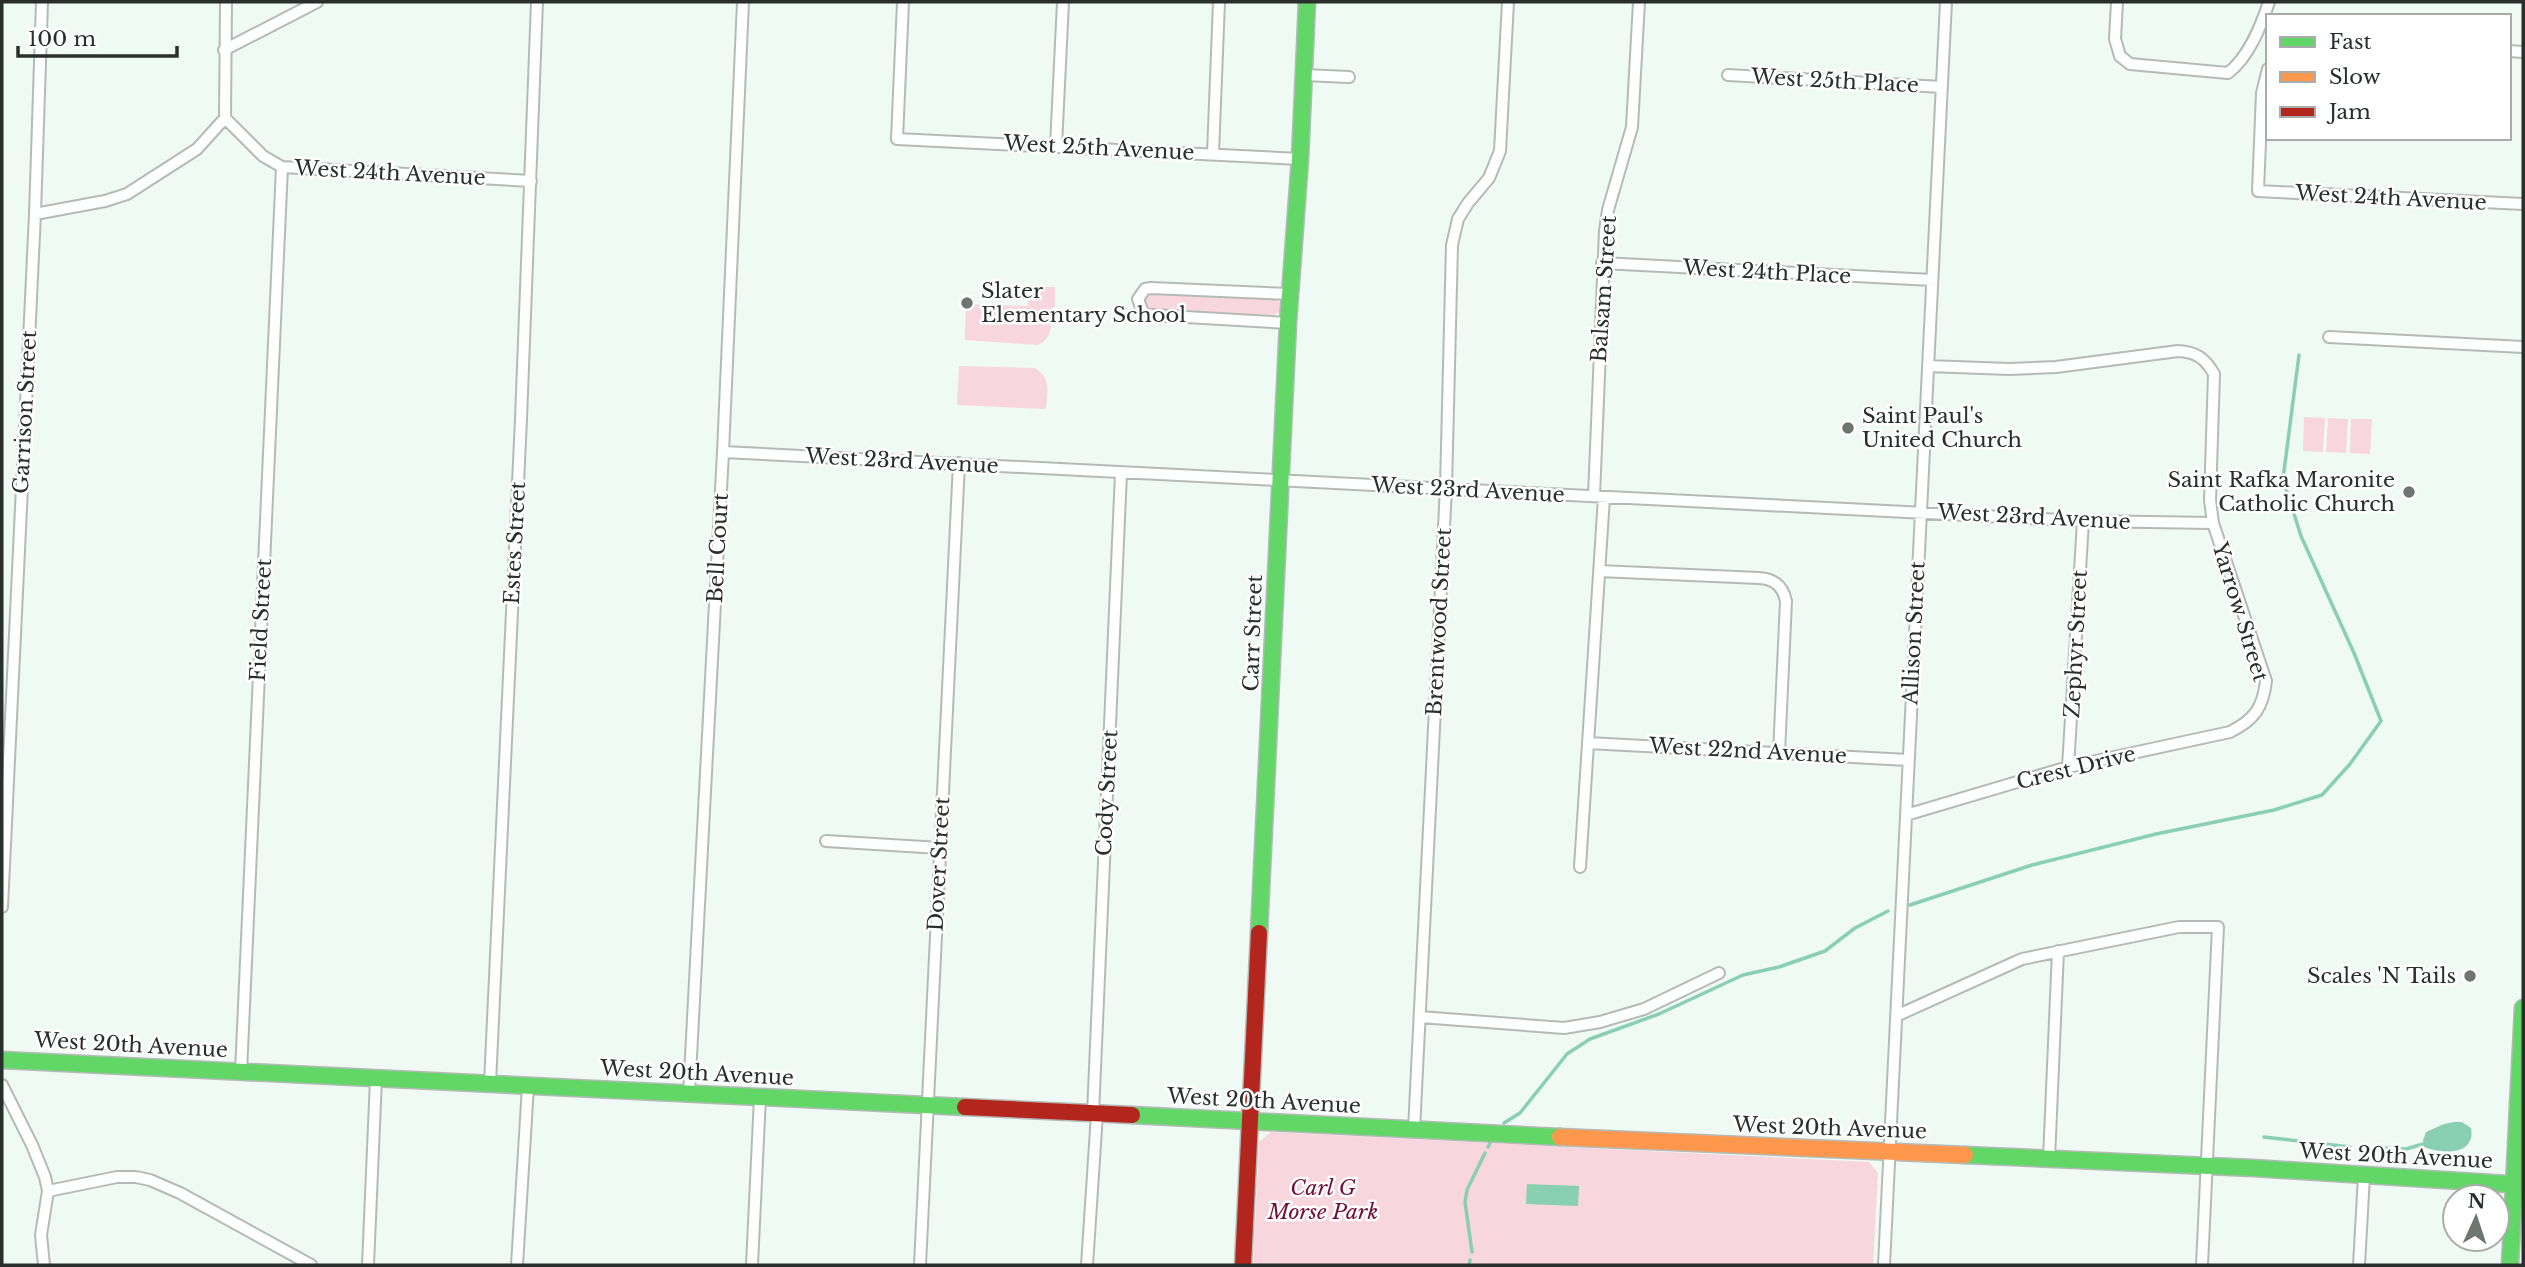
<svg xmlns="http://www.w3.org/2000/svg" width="2525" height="1267" font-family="'Libre Baskerville',serif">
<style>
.green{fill:#f7d6dd}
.water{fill:#89cfb1}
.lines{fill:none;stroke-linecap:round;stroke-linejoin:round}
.stream{stroke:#89cfb1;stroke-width:3.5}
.street-casing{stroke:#b4bbb7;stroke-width:14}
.fast-casing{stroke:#b4bbb7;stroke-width:19}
.slow-casing{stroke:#b4bbb7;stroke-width:19}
.jam-casing{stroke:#b4bbb7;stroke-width:19}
.street{stroke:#fdfefe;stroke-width:10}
.fast{stroke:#63d668;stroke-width:16}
.slow{stroke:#ff974d;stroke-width:16}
.jam{stroke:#b3261e;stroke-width:16}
.poi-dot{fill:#6e7672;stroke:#fff;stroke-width:2.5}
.labels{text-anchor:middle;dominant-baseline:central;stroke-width:5;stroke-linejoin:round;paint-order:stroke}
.street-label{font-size:21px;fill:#282f2c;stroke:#fff}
.poi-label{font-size:21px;fill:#282f2c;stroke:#fff;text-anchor:start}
.park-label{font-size:21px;font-style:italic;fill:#750b37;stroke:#fff}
</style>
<rect width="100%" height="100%" fill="#f0faf5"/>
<path class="green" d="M1029,287H1055V307H1052C1051,323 1054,337 1038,345L965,340L966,304L1028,306Z
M1147,293L1273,299L1280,302V312L1274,315L1153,310L1145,308L1143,301Z
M959,366L1035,368C1052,379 1047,391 1046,409L957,405Z
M2304,417L2325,418L2323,452L2303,451Z
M2328,418L2348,419L2346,453L2326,452Z
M2351,419H2372L2370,454L2350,453Z
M1271,1132L1869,1162L1878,1173L1873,1265H1253L1259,1142Z"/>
<path class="water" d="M2454,1122H2462L2471,1128C2476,1156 2442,1154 2424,1147L2423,1140L2426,1132L2444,1124Z
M1527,1184L1579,1186L1578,1206L1526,1204Z"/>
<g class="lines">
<path class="stream" d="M1910,905L2032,865L2156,834L2274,810L2322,795L2350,764L2381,721L2354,653L2301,536L2283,479L2299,355
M1504,1123L1520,1113L1567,1054L1590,1039L1659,1014L1743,975L1779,967L1825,951L1855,928L1888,911
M2264,1137L2350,1147
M1488,1147L1491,1141
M2378,1148L2406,1149L2423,1144
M1472,1252L1465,1202L1467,1190L1485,1153
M1469,1265L1470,1260"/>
<defs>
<path id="street" d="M903,2L897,139L1300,159
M2117,2L2115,39L2120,56L2130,64L2228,73C2249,57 2261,26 2269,2
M224,50L317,2
M2509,51L2523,52
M2268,69L2262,93L2258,191L2523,204
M1304,75L1349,77
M1728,75L1942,87
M225,118L263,156L282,167L531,181
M225,118L226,2
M1056,146L1063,2
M1213,153L1219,2
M35,214L105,201L127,194L197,149L225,118
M1602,263L1932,280
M1288,323L1152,315L1143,313L1138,299L1145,289L1151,288L1290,294
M2329,337L2523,347
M723,452L2083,521L2213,523
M1594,496L1605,231L1608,210L1632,127L1639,2
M1599,571L1759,578C1774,579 1783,586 1786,601L1779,753
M1588,743L1908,760
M2068,767L2083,521
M1906,815L2068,767L2230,732C2254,720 2263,708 2266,681L2213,523L2210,500L2214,374C2205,358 2196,352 2178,351L2056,367L2009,369L1928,366
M826,841L940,848
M1580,867L1604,497
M2,907L35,214L42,2
M1896,1016L2022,959L2179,927H2218L2202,1265
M1420,1017L1564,1028L1600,1022L1644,1009L1719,973
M241,1072L282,167
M490,1084L521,419L537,2
M2,1085L32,1145L45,1177L48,1191L41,1235L44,1265
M689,1094L723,452L743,2
M1093,1114L1121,473
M1414,1130L1446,487L1452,245L1458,219L1468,203L1489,178L1500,151L1508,2
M2049,1159L2058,951
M48,1191L117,1177H136L150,1180L180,1193L311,1265
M368,1265L376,1079
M517,1265L528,1086
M752,1265L760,1097
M920,1265L959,463
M1087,1265L1097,1114
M1884,1265L1946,2
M2359,1265L2364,1176"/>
<path id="fast" d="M1259,933L1288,323L1300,159L1307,2
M2,1060L965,1107
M1132,1115L1560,1137
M1965,1155L2253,1168L2523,1185
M2510,1265L2523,1008"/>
<path id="slow" d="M1560,1137L1965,1155"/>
<path id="jam" d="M965,1107L1132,1115
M1243,1265L1259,933"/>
</defs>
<use href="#street" class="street-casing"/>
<use href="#fast" class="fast-casing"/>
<use href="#slow" class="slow-casing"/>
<use href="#jam" class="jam-casing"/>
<use href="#street" class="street"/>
<use href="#fast" class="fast"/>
<use href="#slow" class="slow"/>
<use href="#jam" class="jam"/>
</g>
<g class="poi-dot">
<circle cx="967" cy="303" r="7"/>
<circle cx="1848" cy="428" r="7"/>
<circle cx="2409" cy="492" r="7"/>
<circle cx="2470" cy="976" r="7"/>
</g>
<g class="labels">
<g class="street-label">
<text transform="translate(1835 81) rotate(3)">West 25th Place</text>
<text transform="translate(1099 148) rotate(3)">West 25th Avenue</text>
<text transform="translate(390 173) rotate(3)">West 24th Avenue</text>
<text transform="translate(2391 198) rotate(3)">West 24th Avenue</text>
<text transform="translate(1767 272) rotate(3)">West 24th Place</text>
<text transform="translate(1604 289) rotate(-86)">Balsam Street</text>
<text transform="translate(25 412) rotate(-87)">Garrison Street</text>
<text transform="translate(902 461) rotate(3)">West 23rd Avenue</text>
<text transform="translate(1468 490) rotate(3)">West 23rd Avenue</text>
<text transform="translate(2034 517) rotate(3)">West 23rd Avenue</text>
<text transform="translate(515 543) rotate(-87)">Estes Street</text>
<text transform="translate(718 548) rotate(-87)">Bell Court</text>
<text transform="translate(2240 612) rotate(73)">Yarrow Street</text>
<text transform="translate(261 620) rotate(-87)">Field Street</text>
<text transform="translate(1439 622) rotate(-87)">Brentwood Street</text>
<text transform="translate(1253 633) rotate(-88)">Carr Street</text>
<text transform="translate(1914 633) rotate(-87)">Allison Street</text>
<text transform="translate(2076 644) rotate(-87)">Zephyr Street</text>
<text transform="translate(1748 751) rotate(3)">West 22nd Avenue</text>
<text transform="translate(2076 768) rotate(-14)">Crest Drive</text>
<text transform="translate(1107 793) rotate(-87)">Cody Street</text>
<text transform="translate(939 864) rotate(-87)">Dover Street</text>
<text transform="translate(131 1045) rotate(3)">West 20th Avenue</text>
<text transform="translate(697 1073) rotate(3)">West 20th Avenue</text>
<text transform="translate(1264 1101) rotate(3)">West 20th Avenue</text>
<text transform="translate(1830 1128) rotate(2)">West 20th Avenue</text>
<text transform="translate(2396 1156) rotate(3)">West 20th Avenue</text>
</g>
<g class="poi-label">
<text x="981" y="291">Slater<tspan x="981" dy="24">Elementary School</tspan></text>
<text x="1862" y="416">Saint Paul's<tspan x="1862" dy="24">United Church</tspan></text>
<text x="2395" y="480" text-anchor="end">Saint Rafka Maronite<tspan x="2395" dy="24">Catholic Church</tspan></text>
<text x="2456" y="976" text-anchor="end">Scales 'N Tails</text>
</g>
<g class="park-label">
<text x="1323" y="1188">Carl G<tspan x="1323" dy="24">Morse Park</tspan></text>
</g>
</g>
<rect width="2525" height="1267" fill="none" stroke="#282f2c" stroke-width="7"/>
<rect x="2266" y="14" width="245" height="126" fill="#ffffff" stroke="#a9acab" stroke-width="2"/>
<rect x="2280" y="37" width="35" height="10" fill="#63d668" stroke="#a9acab" stroke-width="2"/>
<text x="2329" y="49" font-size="21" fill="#282f2c">Fast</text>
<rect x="2280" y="72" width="35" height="10" fill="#ff974d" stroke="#a9acab" stroke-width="2"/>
<text x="2329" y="84" font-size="21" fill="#282f2c">Slow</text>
<rect x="2280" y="107" width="35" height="10" fill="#b3261e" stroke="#a9acab" stroke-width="2"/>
<text x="2329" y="119" font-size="21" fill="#282f2c">Jam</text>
<g transform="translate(2476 1218) rotate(3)"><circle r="33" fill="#ffffff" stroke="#a9acab" stroke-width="2"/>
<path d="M0-5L12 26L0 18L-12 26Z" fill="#6e7672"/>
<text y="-10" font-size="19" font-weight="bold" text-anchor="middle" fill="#282f2c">N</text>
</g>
<path d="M18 46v10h159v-10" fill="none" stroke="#282f2c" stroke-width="3.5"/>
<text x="28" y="46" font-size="21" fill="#282f2c" stroke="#ffffff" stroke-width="5" paint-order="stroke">100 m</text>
</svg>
